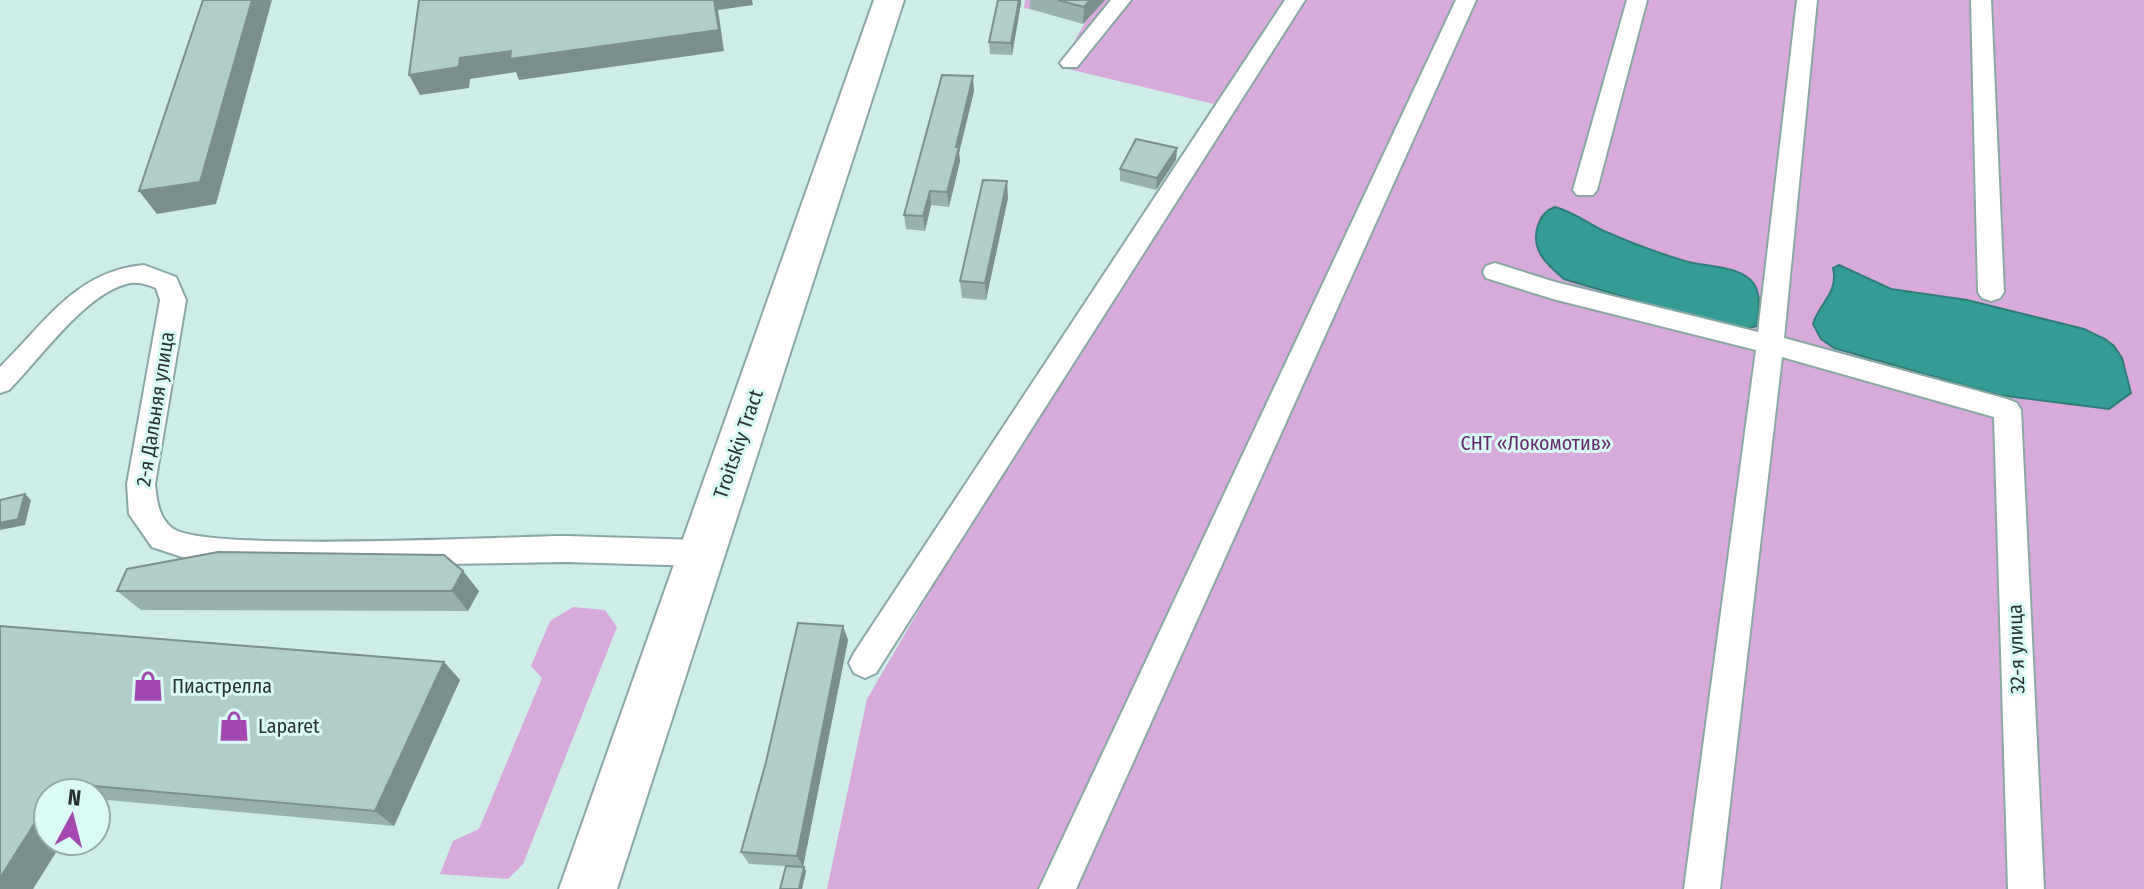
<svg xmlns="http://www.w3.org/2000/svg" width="2144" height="889" font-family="'Fira Sans Condensed',sans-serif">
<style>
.green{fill:#d9a9de}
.water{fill:#339c95;stroke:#307d78;stroke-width:2}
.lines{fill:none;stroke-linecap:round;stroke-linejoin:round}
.street-casing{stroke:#89a7a4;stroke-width:4}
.primary-casing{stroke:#89a7a4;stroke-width:4}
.street{fill:#fff;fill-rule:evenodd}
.primary{fill:#fff;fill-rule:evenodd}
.wall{fill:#96b1ae}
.shaded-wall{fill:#7a908d}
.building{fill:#afceca;stroke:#7a908d;stroke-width:2}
.labels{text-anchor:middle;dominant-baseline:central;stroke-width:6;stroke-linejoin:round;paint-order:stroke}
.street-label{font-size:20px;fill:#283433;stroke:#dafaf6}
.park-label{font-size:20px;fill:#652a6d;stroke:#dafaf6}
.poi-label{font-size:20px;fill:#283433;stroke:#dafaf6;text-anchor:start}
</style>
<rect width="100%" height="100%" fill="#cdede9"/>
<path class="green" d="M1025,0H2144V889H827L867,699L1214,104L1060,67L1087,19L1024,8Z
M573,607L605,610L617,627L523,864L508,879L440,874L453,841L479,829L542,678L531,666L550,621Z"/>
<path class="water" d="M1555,207C1574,212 1587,223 1604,231C1631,243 1658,253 1685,261C1705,267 1741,265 1754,284C1762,297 1758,312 1757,326L1744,329L1718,325L1564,279C1546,264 1530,249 1538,225C1541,216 1546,210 1555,207Z
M1839,265L1891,289L1967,300L2084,329L2105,339L2114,346L2122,358L2131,393L2109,409L1998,395L1834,348L1821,339L1813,324C1819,303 1839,293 1833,268Z"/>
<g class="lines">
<defs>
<path id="street" d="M1111,0H1131L1077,67H1063L1060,63L1063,59Z
M1285,0H1305L876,673L865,678L854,673L849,663L854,653Z
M1456,0H1476L1076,889H1039Z
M1627,0H1647L1597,190L1593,195H1577L1573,190Z
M1797,0H1817L1784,338L2007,399L2017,403L2021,410L2044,889H2008L1994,417L1782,357L1720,889H1684L1756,350L1553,299L1486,278L1483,272L1486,266L1495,263L1555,282L1758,332Z
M1971,0H1991L2004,292L2000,298L1991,301L1982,298L1978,292Z
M144,265L176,277L186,300L155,484C157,501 158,516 172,528C204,553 506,536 566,536C611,537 655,539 700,540L711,544L715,553L711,562L700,566L566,562L252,567L197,562L152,547L129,514L127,484L160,300L156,288C146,284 137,281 126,284C83,296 40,359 9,390L0,393V367C46,322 76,271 144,265Z"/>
<path id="primary" d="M874,0H904L617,889H559Z"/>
</defs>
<use href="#street" class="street-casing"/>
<use href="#primary" class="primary-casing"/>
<use href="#street" class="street"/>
<use href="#primary" class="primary"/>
</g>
<path class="wall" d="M1030,0H1105L1083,24L1030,9Z
M1021,3L1012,55L990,54L989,42Z
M974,91L959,153L960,161L949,207L931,205L925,231L906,229L904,215Z
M1177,148L1176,160L1156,190L1120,181V169Z
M1008,198L986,300L962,298L960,281Z
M117,591H479L468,611L141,610Z
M0,626L444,662L460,680L394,826L96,799V793H48V841H63L33,889H0Z
M843,626L848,640L803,867L806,871L802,889H780L786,866L749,864L741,852Z"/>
<path class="shaded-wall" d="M252,0H272L216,204L157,214L139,191Z
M714,0H752L753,5L718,10L724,51L519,80L516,72L470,79L469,88L420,95L409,75L460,58Z
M1019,0H1021V3L1012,55L1011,43Z
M1090,0H1105L1083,24L1084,7Z
M973,76L974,91L959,153L960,161L949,207L947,192L956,147Z
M1177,148L1176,160L1156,190L1157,178Z
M1007,181L1008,198L986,300L985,283Z
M930,191L931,205L925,231L923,216Z
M25,494L31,500L25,525L0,530V523Z
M463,571L479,591L468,611L452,591Z
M843,626L848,640L803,867L797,856Z
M444,662L460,680L394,826L375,811Z
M60,783L78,793H54Z
M48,802V841H63L33,889H0V878Z
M804,867L806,871L802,889H799Z"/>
<path class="building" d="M203,0H252L200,182L139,191Z
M419,0H714L719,30L510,59L511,51L460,58L459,67L409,75Z
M998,0H1019L1011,43L989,42Z
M1058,0H1090L1084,7Z
M942,75L973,76L956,147H959L947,192L930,191L923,216L904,215Z
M1136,139L1177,148L1157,178L1120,169Z
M983,180L1007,181L985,283L960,281Z
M25,494L18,519L0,523V500Z
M218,552L444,555L463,571L452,591H117L127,569Z
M798,623L843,626L797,856L741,852L766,762Z
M0,626L444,662L375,811L60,783L54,793H48V802L0,878Z
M786,866L804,867L799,889H780Z"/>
<defs>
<symbol id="shop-bare" viewBox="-9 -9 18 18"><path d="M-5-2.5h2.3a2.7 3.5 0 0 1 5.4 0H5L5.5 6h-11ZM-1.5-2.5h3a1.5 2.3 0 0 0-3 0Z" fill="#a447b0" stroke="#dafaf6" stroke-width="2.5" paint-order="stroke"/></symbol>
</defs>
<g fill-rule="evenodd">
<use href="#shop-bare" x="126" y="664" width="44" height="44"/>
<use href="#shop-bare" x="212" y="704" width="44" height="44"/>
</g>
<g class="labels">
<g class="street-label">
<text transform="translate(155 409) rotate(-81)">2-я Дальняя улица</text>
<text transform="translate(738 444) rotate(-71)">Troitskiy Tract</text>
<text transform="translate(2016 649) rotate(-92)">32-я улица</text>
</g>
<g class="park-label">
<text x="1536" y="443">СНТ «Локомотив»</text>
</g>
<g class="poi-label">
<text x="172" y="686">Пиастрелла</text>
<text x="258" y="726">Laparet</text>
</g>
</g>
<g transform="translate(72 817) rotate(7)"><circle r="38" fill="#dafaf6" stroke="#93aba8" stroke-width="2"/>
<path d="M0-6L14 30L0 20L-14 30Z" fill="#a447b0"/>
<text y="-12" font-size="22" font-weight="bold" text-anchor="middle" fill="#283433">N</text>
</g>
</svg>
